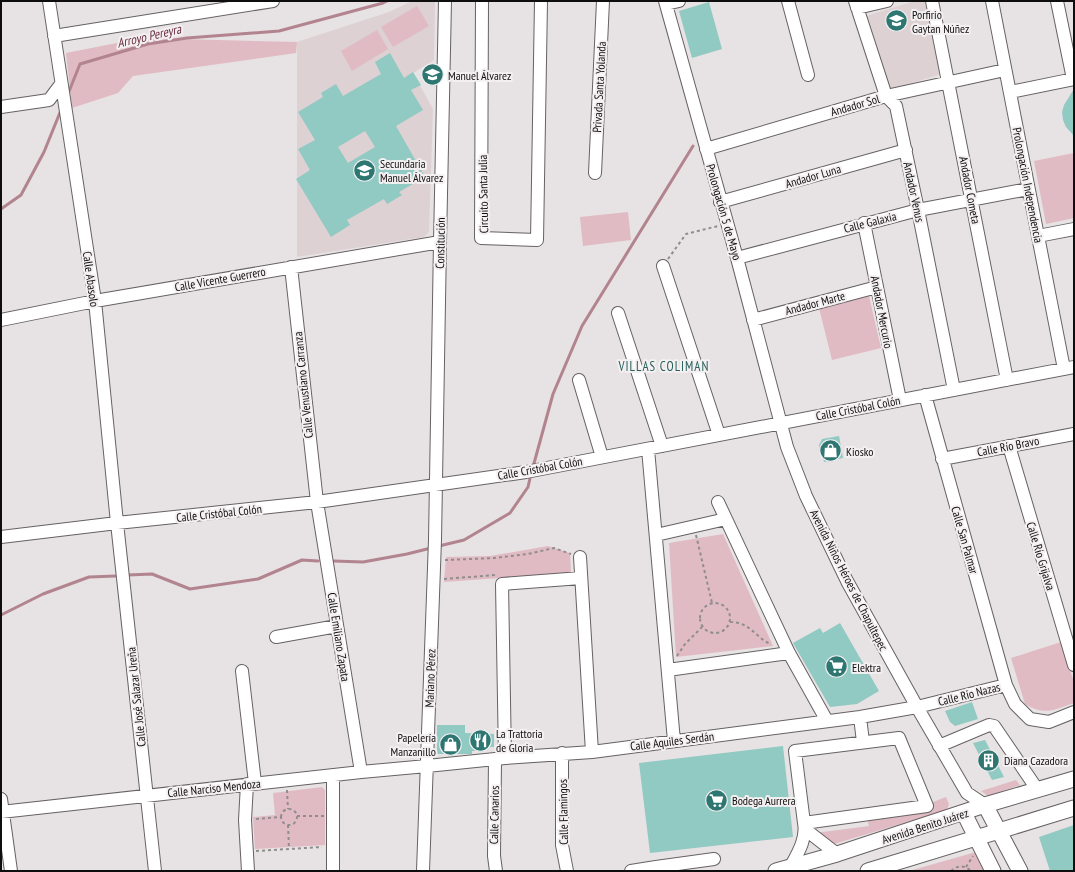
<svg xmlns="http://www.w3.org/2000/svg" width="1075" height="872" font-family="'PT Sans Narrow',sans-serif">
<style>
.built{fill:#ddd1d3}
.green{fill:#e1bbc4}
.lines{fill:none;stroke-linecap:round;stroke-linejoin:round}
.stream{stroke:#b2848f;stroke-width:3}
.building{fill:#91c9c3;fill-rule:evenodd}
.minor-casing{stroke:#666263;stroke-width:14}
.major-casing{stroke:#666263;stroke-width:17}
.path{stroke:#908d8d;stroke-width:2;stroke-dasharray:3 3;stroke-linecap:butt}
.minor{stroke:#fff;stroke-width:12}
.major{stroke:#fff;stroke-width:15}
.labels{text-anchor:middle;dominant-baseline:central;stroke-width:4;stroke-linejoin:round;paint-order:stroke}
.poi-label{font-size:12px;fill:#0f0e0e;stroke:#f4f0f1;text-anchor:start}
.street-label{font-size:12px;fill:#0f0e0e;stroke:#f4f0f1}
.water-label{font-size:13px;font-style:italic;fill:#6c3043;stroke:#f4f0f1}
.neighbourhood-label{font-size:13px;letter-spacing:1px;fill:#27605c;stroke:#f4f0f1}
</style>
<rect width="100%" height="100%" fill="#e7e2e3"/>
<path class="built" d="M412,1H435L434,60L413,73L433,109L429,232L424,237L297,257V42L389,12Z
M915,1H927L941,74L890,90L866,16Z"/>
<path class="green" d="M417,6L429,26L393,47L381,27Z
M377,30L388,49L352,71L341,51Z
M142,38L297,42L296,53L133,76L118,93L72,108L66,53Z
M1074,153V218L1046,224L1034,161Z
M628,212L631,240L583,246L580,217Z
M869,296L881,348L832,360L819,308Z
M723,534L773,646L676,657L669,543Z
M548,546L570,553L571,573L444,582L446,557L490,556Z
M1061,642L1074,682V703C1053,710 1045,716 1025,704L1011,658Z
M1016,780L1020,785L988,796L981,791Z
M322,787L325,790V845L255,849L253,817L275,815L273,793Z
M946,797L949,804L947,810L834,844L826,841L815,833L869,826L867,819L933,811V802Z
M976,852L986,871H909Z"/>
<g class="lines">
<path class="stream" d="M68,94L80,64L148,44L187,38L279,31L383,3L387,1
M1,209L21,195L44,152L61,110
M533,467L553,394L582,326L693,146
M439,546L464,540L510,513L528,487L531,474
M334,561L363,562L407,554L431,548
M128,575L152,574L190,589L258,579L302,560L318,561
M1,615L43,594L89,577L116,576"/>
</g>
<path class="building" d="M709,2L722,49L692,58L679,11Z
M390,53L404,78L413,72L421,85L411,90L423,110L396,126L425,177L399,192L402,195L387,204L384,199L347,220L350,225L331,237L296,179L310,170L298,149L315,140L298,112L323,97L321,93L336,84L343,96L381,74L375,62ZM365,131L375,147L348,163L338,147Z
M1074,89V136L1066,127L1063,120L1062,112L1064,105Z
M839,436L843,458L824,462L823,457H821L819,445L822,439Z
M840,623L879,691L857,704L830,707L793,643L820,628L823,633Z
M972,702L978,719L955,726L950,722L945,711Z
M437,725H465V733L494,734V747H477V751H472V754H437Z
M985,740L1004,777L992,780L973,743Z
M783,746L793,837L650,853L639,763Z
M1074,825V871H1050L1039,837Z"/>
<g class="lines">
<defs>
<path id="minor" d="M49,1L95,301L117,523L155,871
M482,1L481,238L537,240L541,1
M665,1L737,258L787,447L806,496L847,581L917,707L967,793L985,805
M788,1L808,75
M855,1L886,96L896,106L918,210L954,390
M932,1L1007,380
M992,1L1064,369
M1057,1L1073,79
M666,4L679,1
M857,8L887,1
M54,36L273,1
M1010,92L1074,79
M1,107L49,100L61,84
M706,149L886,96L1005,70
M595,173L603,1
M720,202L906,150
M864,223L900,400
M1038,236L1074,229
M737,258L918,210L1028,189
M663,266L719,435
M291,267L317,502L361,772
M618,313L662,446
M1,320L95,301L440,242
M753,320L877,287
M579,380L602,457
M925,395L1006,685L1015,704L1030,719L1049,722L1074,712
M1009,446L1074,665
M648,449L674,741
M942,459L1074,434
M718,502L789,653L827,721
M656,535L726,519
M1,537L117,523L317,502L526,472L1074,367
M580,557L592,752
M276,637L337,626
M668,670L789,653
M242,671L255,783
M860,717L863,742
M939,746L989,725L994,726L1037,789
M562,753V845L567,871
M505,758L502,584L581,578
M495,759L494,856L496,871
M333,775V871
M247,784L245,820L248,871
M1,799L11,871
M1,812L361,772L427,766L505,758L592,752L860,717L917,707L1006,685
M806,830L837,854
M791,866C798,853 807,838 804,823L795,751L899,738L927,806L804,823
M656,867L714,859
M423,871L435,540L440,242L445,1
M631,871L656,867V871"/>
<path id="major" d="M985,805L1020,871
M964,813L993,871
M776,871L837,854L985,805L1074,779
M868,871L1074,808"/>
</defs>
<use href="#minor" class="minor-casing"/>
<use href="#major" class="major-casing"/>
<path class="path" d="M668,259L686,234L718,226
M696,535L712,603
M445,560L494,558L528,554L554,548L571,554
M444,579L495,575
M700 618a15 15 0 1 1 30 0a15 15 0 1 1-30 0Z
M730,622C750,622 754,636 770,644
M677,656L685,644L702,627
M287,790L288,809
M281 817a8 8 0 1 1 16 0a8 8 0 1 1-16 0Z
M297,816H324
M256,819L281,817
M288,825L289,849
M256,851L322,847
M966,867L973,856
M951,871C957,865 965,865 971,871"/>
<use href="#minor" class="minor"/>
<use href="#major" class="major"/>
</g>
<defs>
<symbol id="school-disc" viewBox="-11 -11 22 22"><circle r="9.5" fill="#2e7671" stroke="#f4f0f1"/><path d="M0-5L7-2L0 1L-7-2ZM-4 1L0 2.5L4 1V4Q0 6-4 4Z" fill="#fff"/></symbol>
<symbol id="shop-disc" viewBox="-11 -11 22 22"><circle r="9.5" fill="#2e7671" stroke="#f4f0f1"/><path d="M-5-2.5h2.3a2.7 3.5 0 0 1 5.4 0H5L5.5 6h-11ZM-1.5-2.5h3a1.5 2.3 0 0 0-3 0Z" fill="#fff"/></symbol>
<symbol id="supermarket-disc" viewBox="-11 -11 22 22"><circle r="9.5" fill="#2e7671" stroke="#f4f0f1"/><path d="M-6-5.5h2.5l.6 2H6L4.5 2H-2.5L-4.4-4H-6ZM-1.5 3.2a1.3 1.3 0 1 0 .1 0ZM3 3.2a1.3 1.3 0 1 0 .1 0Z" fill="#fff"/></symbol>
<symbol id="restaurant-disc" viewBox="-11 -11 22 22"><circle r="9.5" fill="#2e7671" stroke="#f4f0f1"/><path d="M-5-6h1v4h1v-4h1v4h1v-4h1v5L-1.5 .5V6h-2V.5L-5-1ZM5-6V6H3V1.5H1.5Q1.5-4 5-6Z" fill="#fff"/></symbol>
<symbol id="building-disc" viewBox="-11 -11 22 22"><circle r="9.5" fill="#2e7671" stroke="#f4f0f1"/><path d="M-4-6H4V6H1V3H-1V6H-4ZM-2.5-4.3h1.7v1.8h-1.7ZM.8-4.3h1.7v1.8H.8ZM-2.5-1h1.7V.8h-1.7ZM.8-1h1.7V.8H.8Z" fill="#fff"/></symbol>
</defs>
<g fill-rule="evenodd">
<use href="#school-disc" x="884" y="8" width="25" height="25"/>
<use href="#school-disc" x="420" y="62" width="25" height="25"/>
<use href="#school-disc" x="352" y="158" width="25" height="25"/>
<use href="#shop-disc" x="818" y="438" width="25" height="25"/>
<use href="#supermarket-disc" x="824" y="654" width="25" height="25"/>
<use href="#restaurant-disc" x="468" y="728" width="25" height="25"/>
<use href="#shop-disc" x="438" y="732" width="25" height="25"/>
<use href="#building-disc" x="976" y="748" width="25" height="25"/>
<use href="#supermarket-disc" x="704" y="788" width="25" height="25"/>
</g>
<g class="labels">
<g class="poi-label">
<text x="912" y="14">Porfirio<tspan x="912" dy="14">Gaytan Núñez</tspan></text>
<text x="448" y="75">Manuel Álvarez</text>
<text x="380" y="163">Secundaria<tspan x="380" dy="14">Manuel Álvarez</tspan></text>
<text x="846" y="451">Kiosko</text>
<text x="852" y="667">Elektra</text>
<text x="496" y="733">La Trattoria<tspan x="496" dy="14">de Gloria</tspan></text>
<text x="436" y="737" text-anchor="end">Papelería<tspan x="436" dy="14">Manzanillo</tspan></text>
<text x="1004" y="760">Diana Cazadora</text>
<text x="732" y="800">Bodega Aurrera</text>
</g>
<g class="street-label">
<text transform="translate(599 87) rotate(-87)">Privada Santa Yolanda</text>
<text transform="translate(855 105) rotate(-16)">Andador Sol</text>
<text transform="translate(813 176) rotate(-16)">Andador Luna</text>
<text transform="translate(1028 185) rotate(79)">Prolongación Independencia</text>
<text transform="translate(970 190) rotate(79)">Andador Cometa</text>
<text transform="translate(914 192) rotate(78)">Andador Venus</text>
<text transform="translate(483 194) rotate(-91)">Circuito Santa Julia</text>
<text transform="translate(724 212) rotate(74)">Prolongación 5 de Mayo</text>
<text transform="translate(870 222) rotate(-14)">Calle Galaxia</text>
<text transform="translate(440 243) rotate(-89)">Constitución</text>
<text transform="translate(91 279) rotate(82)">Calle Abasolo</text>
<text transform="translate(220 279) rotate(-10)">Calle Vicente Guerrero</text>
<text transform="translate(815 303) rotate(-15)">Andador Marte</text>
<text transform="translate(882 312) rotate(79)">Andador Mercurio</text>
<text transform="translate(303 385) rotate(-96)">Calle Venustiano Carranza</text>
<text transform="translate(858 408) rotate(-11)">Calle Cristóbal Colón</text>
<text transform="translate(1008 446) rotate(-11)">Calle Río Bravo</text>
<text transform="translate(540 468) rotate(-10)">Calle Cristóbal Colón</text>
<text transform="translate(219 513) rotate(-6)">Calle Cristóbal Colón</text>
<text transform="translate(965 540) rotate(74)">Calle San Palmar</text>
<text transform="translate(1041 556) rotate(73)">Calle Río Grijalva</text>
<text transform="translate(849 580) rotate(63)">Avenida Niños Héroes de Chapultepec</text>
<text transform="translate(339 637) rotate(81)">Calle Emiliano Zapata</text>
<text transform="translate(430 678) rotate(-88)">Mariano Pérez</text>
<text transform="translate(969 694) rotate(-14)">Calle Río Nazas</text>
<text transform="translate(136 697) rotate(-96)">Calle José Salazar Ureña</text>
<text transform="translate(672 741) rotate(-7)">Calle Aquiles Serdán</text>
<text transform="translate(214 788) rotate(-6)">Calle Narciso Mendoza</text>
<text transform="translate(563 812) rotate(-91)">Calle Flamingos</text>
<text transform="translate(494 815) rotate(-89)">Calle Canarios</text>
<text transform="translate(925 826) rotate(-18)">Avenida Benito Juárez</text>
</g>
<g class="water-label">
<text transform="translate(149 36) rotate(-13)">Arroyo Pereyra</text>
</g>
<g class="neighbourhood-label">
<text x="664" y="366">VILLAS COLIMAN</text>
</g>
</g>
<rect width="1075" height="872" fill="none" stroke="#0f0e0e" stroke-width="4"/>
</svg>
